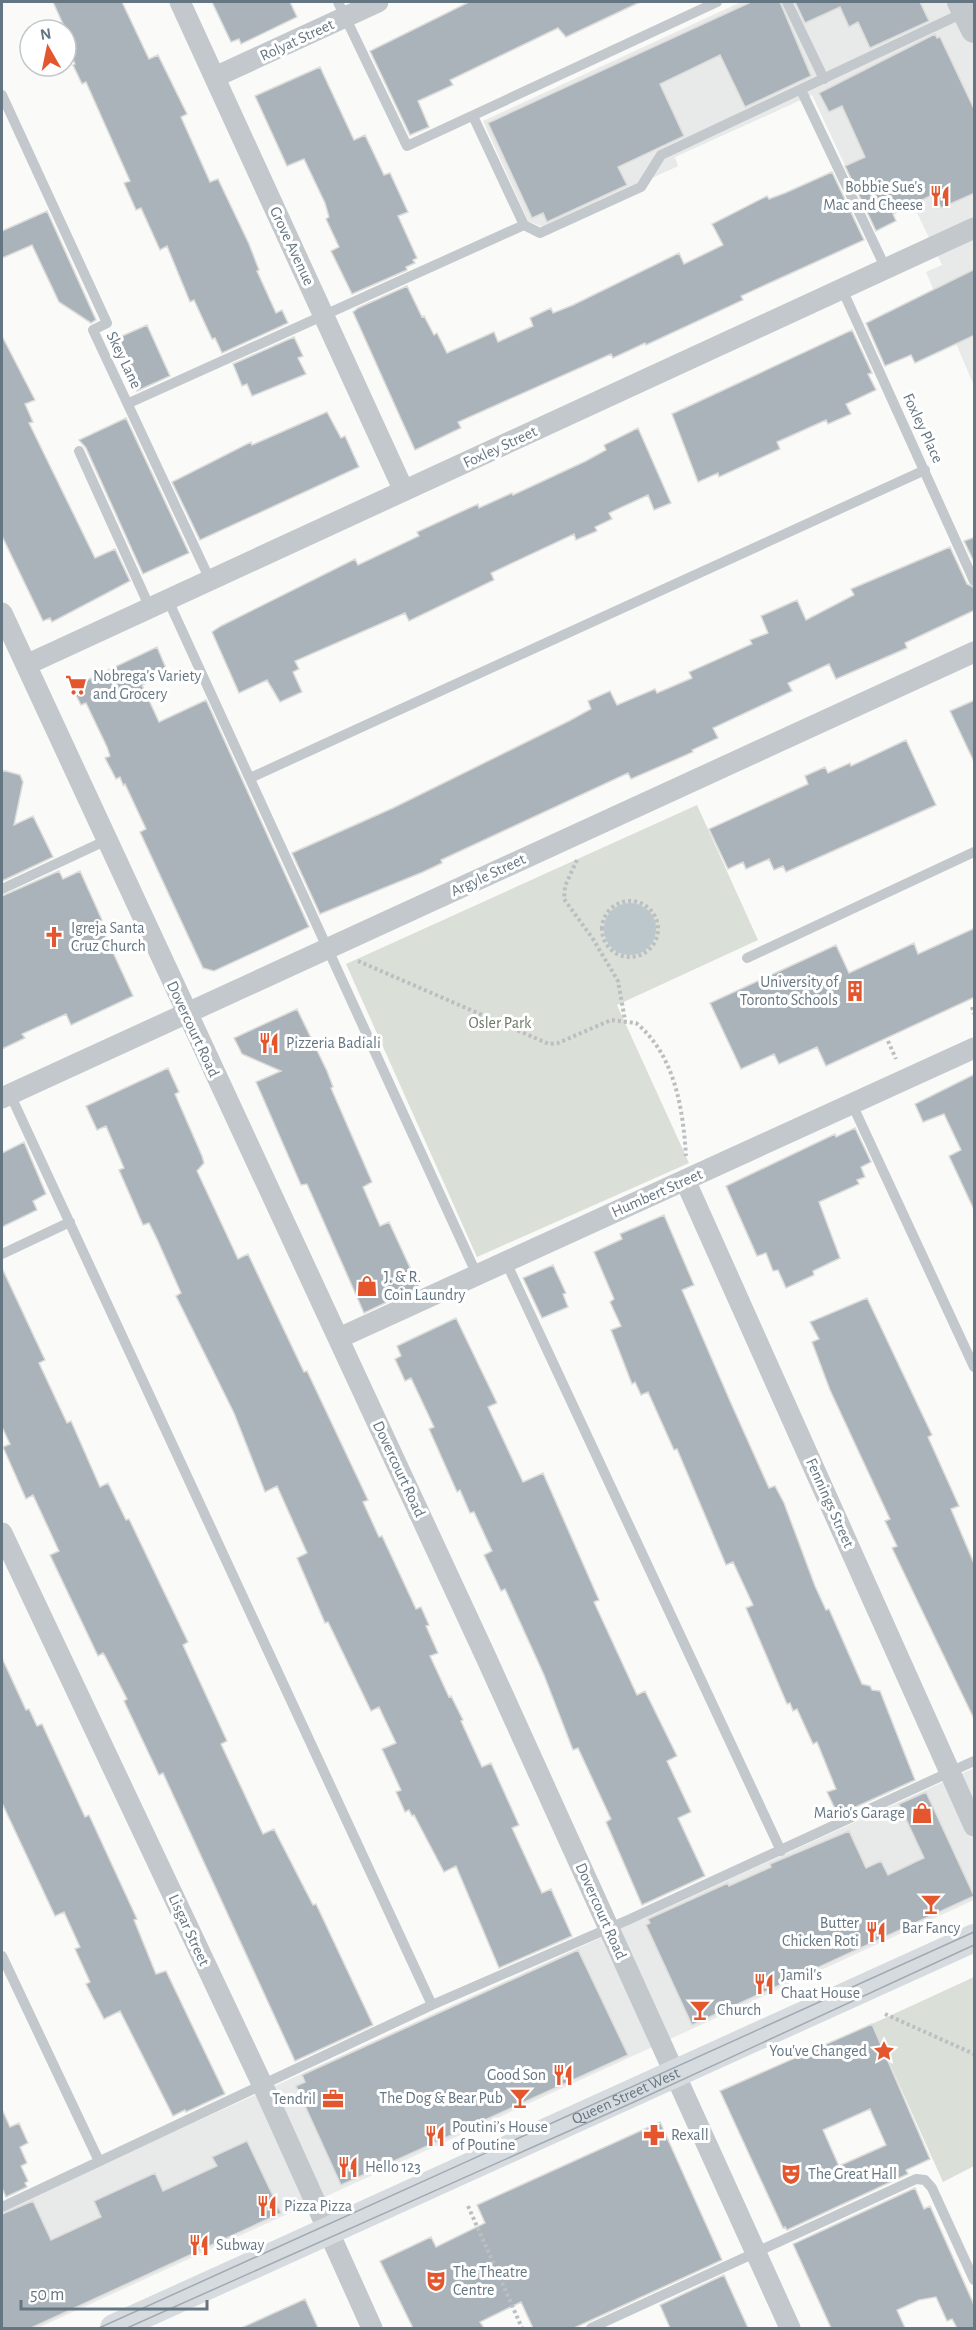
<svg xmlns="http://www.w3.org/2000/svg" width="976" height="2330" font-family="'Alegreya Sans',sans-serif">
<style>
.built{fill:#e8e9e9}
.green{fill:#dadfd7}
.water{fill:#bbc7cb}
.building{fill:#aab3b9;stroke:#dcdcda;stroke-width:1.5;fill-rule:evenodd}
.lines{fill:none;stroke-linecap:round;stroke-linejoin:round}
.path{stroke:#bbbfc2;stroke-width:4;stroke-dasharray:3 3;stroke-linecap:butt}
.service{stroke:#c3c8cc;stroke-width:10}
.minor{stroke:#c3c8cc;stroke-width:21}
.tertiary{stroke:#c3c8cc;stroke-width:26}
.secondary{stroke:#d6dbdf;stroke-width:28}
.tram{stroke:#a2aab0;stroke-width:1.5}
.labels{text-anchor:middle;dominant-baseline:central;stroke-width:6;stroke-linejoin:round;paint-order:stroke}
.street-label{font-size:16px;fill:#657683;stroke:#fff}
.poi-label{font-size:16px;fill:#657683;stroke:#fff;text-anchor:start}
.park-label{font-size:16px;fill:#687a64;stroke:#fff}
</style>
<rect width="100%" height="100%" fill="#fafaf8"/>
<path class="built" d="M741,2H974V386L926,272L942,265L891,158L850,176L812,95L675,157L678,166L545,228L528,221L483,121Z
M974,1768V1900L38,2328H2V2210Z"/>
<path class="green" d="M697,805L758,940L617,1005L689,1163L477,1257L346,964Z
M974,1977V2166L943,2182L872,2024Z"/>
<path class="water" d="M604 929a26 26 0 1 1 52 0a26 26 0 1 1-52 0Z"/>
<path class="building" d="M53,2H122L149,59L158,55L187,114L181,117L210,182L218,179L249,244L259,270L257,271L276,313L282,310L288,323L222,353L215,338L212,339L194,300L190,302L167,246L160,250L141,208L136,210L124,183L130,181L86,82L82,84L73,65L75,64L66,44V30H59L58,27L63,24Z
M212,2H290L297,17L241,44L239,39L231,42Z
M469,2H640L566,37L558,28L450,80L453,85L418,101L429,127L410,135L370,51Z
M751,2H780L811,76L745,107L720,55L660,84L684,136L618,167L627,185L547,222L543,213L532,218L488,123Z
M795,2H920L929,21L870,48L858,22L849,27L840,7L805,23Z
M935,34L937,38L940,37L975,111V193L941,208L934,194L893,214L896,221L876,231L845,166L865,157L842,106L829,112L819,93Z
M320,67L354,140L365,135L384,175L390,173L408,212L398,216L417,258L413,260L415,263L406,267L407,270L352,294L331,251L339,247L326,219L329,217L325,203L304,159L287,166L255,96Z
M832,172L864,240L741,296L743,300L646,345L645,343L613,358L611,354L458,422L461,428L415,450L353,312L358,308L407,286L422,317L424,316L434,335L437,333L447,353L494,332L498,342L533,326L530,318L551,308L553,313L573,305L679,253L684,264L723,245L712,224L767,196L769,199L785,193Z
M47,211L96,320L91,323L59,302L32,245L2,258V231Z
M975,269V335L915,363L911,355L885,366L866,323Z
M147,325L170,376L137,391L113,340Z
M852,330L872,373L868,374L876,390L846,404L851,414L828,424L826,420L777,442L780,449L719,477L718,473L698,482L672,414Z
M2,336L35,400L25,404L33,422L29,423L95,558L115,549L130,581L52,622L50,618L43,621L2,536Z
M294,337L303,356L298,358L306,374L252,396L247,384L242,386L233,364Z
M327,412L341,438L345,436L359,467L200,540L172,482L251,442L252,445Z
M126,418L189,553L143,574L86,448L79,440Z
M638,428L671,503L654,510L648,495L609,513L612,519L595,527L597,531L576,540L574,534L491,573L494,580L409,621L405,613L295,661L299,669L293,672L302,692L280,702L267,680L239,693L212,632L221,626L355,559L358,565L419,536L417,532L478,504L479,508L512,493L513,495L586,461L606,450L604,445Z
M975,537V564L964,541Z
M950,547L967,584L975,588V610L905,643L907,648L836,679L829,664L788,683L792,691L713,728L718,738L692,750L693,752L631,779L628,773L441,860L442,863L423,872L320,914L292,853L393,808L569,721L591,709L588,701L610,691L617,705L655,689L657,693L692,678L689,672L752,644L750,640L768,633L761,616L797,600L806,620L854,595L851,589Z
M157,647L168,673L142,685L159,722L206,700L309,927L214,971L203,968L140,832L146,829L125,784L123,785L120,777L116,779L105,758L110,756L107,747L86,703L81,705L72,687Z
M975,700V764L950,711Z
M906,740L936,805L786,872L783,866L774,870L769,859L746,869L743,862L728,869L709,829L808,784L805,776L825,767L828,773L850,763L851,766Z
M2,770L20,775L23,782L14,825L33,816L53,857L2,881Z
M59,871L63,879L80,871L102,920L99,922L133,996L71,1025L66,1014L22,1034L25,1038L2,1049V896Z
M975,928V997L826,1066L817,1047L779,1064L774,1054L741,1069L710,1003L836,945L849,973L914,943L918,954Z
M297,1009L327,1071L333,1087L331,1088L372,1182L363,1187L380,1226L389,1222L419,1287L364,1313L307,1184L301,1185L256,1082L281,1071L242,1054L234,1038Z
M168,1068L179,1092L175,1094L202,1156L204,1163L197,1171L238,1259L248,1254L304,1372L307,1371L368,1500L363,1502L379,1537L382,1536L416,1609L421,1607L429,1625L426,1626L438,1653L430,1656L449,1697L451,1696L463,1720L461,1721L482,1767L491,1763L519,1825L512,1828L542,1893L551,1889L572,1936L499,1968L456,1866L444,1872L414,1815L412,1816L409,1810L405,1812L396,1792L401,1790L382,1749L396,1743L379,1707L371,1711L328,1622L325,1623L297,1558L307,1553L277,1486L265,1492L234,1413L176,1296L181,1293L157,1239L149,1223L143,1225L119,1170L124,1168L106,1126L97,1130L86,1106Z
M975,1074V1212L949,1156L961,1150L944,1114L923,1122L915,1104Z
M855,1128L871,1162L861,1167L865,1177L857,1180L859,1184L819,1202L840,1258L813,1271L814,1275L786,1288L778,1270L773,1271L766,1253L757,1256L726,1186L835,1134L836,1137Z
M24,1142L46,1194L33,1201L37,1210L2,1227V1153Z
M664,1215L694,1285L682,1290L730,1401L769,1488L775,1486L784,1503L815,1586L826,1610L829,1609L862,1684L870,1686L872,1690L880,1691L915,1780L838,1815L827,1792L836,1789L817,1742L813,1744L797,1709L793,1711L790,1703L787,1704L746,1608L753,1605L733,1562L726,1565L677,1449L674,1450L648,1392L641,1395L635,1382L632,1384L611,1330L621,1326L610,1302L614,1299L594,1252L622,1239L620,1234Z
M553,1265L566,1293L563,1294L568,1307L542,1318L523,1278Z
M2,1268L45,1360L39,1363L67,1423L71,1421L100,1487L108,1483L126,1520L129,1519L188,1642L183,1645L227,1741L221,1744L263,1834L274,1829L313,1905L316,1904L373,2025L295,2061L163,1773L159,1775L124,1701L127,1699L105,1656L103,1653L98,1656L50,1555L59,1551L33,1495L26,1499L3,1447L10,1444L2,1427Z
M867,1298L932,1435L928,1437L959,1506L951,1509L975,1566V1721L892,1548L897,1546L885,1521L890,1519L830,1390L812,1342L819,1339L810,1322Z
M456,1318L497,1403L488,1407L523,1482L543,1473L599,1600L594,1602L637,1695L645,1691L677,1756L667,1761L691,1812L678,1818L705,1876L642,1905L606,1822L611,1819L578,1748L573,1750L544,1675L505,1589L501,1591L484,1555L492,1551L474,1512L470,1513L460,1490L457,1492L429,1429L434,1427L411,1378L405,1381L395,1359L401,1356L397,1346Z
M2,1658L26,1710L29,1709L37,1726L42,1724L85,1817L89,1815L137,1919L134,1920L156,1974L166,1971L225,2094L186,2112L185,2110L173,2116L120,2011L104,2019L86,1984L90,1982L75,1949L80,1947L64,1912L55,1916L2,1803Z
M926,1792L974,1896L692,2025L646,1925L650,1923L648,1919L728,1883L729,1886L771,1867L770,1864L849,1831L866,1868L881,1861L888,1875L924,1858L899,1804Z
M578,1950L628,2055L341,2185L296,2086L305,2082L302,2075Z
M872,2024L930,2159L906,2170L908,2174L787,2230L785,2227L783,2228L720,2091ZM870,2109L886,2145L839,2166L823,2130Z
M2,2109L10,2127L19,2123L28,2143L20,2147L27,2163L21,2166L28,2181L25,2183L27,2187L6,2197L2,2188Z
M660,2122L722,2260L574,2328H533L521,2302L480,2322L484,2328H413L380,2261L431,2237L436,2247L485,2223L477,2205Z
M247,2141L281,2213L31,2328H2V2214L33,2201L51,2240L101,2217L94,2201L155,2173L163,2191L217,2166L212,2157Z
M915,2188L924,2209L930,2206L975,2307V2328H957L952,2319L947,2321L936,2297L919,2300L897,2310L905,2328H831L793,2244Z
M724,2275L748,2328H670L660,2305Z
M305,2299L318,2328H241Z"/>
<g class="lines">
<path class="path" d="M577,860L565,886L564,899L593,939L618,981L625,1020
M602 929a28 28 0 1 1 56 0a28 28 0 1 1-56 0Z
M358,961L549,1044L558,1043L611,1020L636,1023C675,1055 683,1109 686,1156
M972,1007L974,1014
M888,1041L896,1059
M885,2014L974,2054
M468,2206L522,2328"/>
<path class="service" d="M338,2L407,146L717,2
M787,2L824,79
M801,90L886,269
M2,95L107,323L93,330L210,580
M473,116L524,225
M842,289L974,581
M129,403L524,225L540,233L641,187L661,155L965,12
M79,451L150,608
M168,600L477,1275
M250,778L925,470
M2,889L107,840
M747,958L974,852
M10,1094L432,2005
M852,1104L974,1367
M2,1254L70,1222
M506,1262L781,1851
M2,1956L99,2161
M2,2207L432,2005L628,1920L974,1761
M591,2328L916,2179L925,2180L932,2188L974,2280"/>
<path class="minor" d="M180,2L404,491
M215,77L378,2
M2,613L485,1655L790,2328
M26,665L974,228
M2,1098L974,652
M685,1180L974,1826
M339,1338L974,1048
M2,1533L263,2086L372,2328"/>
<path class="tertiary" d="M960,2L974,30"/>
<path class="secondary" id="s1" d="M114,2328L974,1938"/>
<path class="tram" d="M99,2328L974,1932
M127,2328L634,2102L974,1945"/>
</g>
<defs>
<symbol id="restaurant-bare" viewBox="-9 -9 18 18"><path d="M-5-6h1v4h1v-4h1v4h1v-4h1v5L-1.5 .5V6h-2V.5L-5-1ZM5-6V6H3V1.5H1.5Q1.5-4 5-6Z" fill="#e4572e" stroke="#fff" stroke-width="2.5" paint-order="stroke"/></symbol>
<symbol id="supermarket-bare" viewBox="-9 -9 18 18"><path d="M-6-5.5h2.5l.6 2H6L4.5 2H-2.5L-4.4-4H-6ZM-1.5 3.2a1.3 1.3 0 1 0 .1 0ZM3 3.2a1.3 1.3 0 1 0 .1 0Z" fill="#e4572e" stroke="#fff" stroke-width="2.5" paint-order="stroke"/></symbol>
<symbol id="church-bare" viewBox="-9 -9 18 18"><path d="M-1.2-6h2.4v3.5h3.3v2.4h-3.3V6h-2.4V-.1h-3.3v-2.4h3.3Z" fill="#e4572e" stroke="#fff" stroke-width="2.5" paint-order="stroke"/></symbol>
<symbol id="building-bare" viewBox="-9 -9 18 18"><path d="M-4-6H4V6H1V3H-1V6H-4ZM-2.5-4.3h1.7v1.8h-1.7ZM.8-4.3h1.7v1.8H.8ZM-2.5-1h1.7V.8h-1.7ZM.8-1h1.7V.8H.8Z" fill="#e4572e" stroke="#fff" stroke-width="2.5" paint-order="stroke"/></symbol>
<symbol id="shop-bare" viewBox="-9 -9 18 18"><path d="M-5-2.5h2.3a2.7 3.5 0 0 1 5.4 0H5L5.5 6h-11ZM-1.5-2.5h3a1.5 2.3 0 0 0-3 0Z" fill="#e4572e" stroke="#fff" stroke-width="2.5" paint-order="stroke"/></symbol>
<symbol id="bar-bare" viewBox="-9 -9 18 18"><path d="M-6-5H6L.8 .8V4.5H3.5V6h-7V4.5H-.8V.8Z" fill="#e4572e" stroke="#fff" stroke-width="2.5" paint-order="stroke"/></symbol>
<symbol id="sight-bare" viewBox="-9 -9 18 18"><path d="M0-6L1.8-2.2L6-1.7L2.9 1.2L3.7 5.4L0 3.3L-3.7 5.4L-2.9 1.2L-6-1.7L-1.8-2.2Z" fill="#e4572e" stroke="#fff" stroke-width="2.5" paint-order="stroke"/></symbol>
<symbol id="office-bare" viewBox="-9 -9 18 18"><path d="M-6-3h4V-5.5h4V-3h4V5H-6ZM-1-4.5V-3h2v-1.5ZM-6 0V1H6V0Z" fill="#e4572e" stroke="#fff" stroke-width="2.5" paint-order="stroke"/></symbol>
<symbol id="pharmacy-bare" viewBox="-9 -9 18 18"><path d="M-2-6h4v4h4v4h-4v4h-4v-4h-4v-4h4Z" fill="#e4572e" stroke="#fff" stroke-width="2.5" paint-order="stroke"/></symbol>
<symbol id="theatre-bare" viewBox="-9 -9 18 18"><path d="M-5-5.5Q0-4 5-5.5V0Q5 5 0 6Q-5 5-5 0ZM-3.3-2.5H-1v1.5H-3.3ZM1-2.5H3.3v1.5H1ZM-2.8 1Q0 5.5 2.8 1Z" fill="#e4572e" stroke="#fff" stroke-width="2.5" paint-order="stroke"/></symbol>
</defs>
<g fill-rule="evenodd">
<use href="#restaurant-bare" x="925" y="181" width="30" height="30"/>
<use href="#supermarket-bare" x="61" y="670" width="30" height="30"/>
<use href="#church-bare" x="39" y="922" width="30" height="30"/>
<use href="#building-bare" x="840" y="976" width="30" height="30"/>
<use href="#restaurant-bare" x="254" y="1028" width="30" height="30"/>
<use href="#shop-bare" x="352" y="1271" width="30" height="30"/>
<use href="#shop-bare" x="907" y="1798" width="30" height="30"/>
<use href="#bar-bare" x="916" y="1889" width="30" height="30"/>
<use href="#restaurant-bare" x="861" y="1917" width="30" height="30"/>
<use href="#restaurant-bare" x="749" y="1969" width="30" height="30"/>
<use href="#bar-bare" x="685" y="1995" width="30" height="30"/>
<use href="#sight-bare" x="869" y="2036" width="30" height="30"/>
<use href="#restaurant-bare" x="548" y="2060" width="30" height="30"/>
<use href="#bar-bare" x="505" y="2083" width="30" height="30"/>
<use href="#office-bare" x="318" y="2084" width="30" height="30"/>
<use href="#pharmacy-bare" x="639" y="2120" width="30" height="30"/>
<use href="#restaurant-bare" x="420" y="2121" width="30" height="30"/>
<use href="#restaurant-bare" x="333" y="2152" width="30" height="30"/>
<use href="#theatre-bare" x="776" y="2159" width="30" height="30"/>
<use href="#restaurant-bare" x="252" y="2191" width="30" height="30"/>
<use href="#restaurant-bare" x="184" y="2230" width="30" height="30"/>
<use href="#theatre-bare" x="421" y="2266" width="30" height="30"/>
</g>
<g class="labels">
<g class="street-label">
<text transform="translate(297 40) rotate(-25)">Rolyat Street</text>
<text transform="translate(292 246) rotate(65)">Grove Avenue</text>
<text transform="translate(124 360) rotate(64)">Skey Lane</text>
<text transform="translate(923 428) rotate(65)">Foxley Place</text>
<text transform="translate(500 447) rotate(-25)">Foxley Street</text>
<text transform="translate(488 875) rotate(-25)">Argyle Street</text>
<text transform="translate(193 1029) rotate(65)">Dovercourt Road</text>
<text transform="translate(657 1193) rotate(-24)">Humbert Street</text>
<text transform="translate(399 1469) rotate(65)">Dovercourt Road</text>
<text transform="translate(830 1503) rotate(66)">Fennings Street</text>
<text transform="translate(601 1911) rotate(66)">Dovercourt Road</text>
<text transform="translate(189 1930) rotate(65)">Lisgar Street</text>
<text stroke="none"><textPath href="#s1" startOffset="562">Queen Street West</textPath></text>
</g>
<g class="poi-label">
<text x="923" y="187" text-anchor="end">Bobbie Sue's<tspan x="923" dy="18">Mac and Cheese</tspan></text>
<text x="93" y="676">Nobrega's Variety<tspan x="93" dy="18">and Grocery</tspan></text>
<text x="71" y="928">Igreja Santa<tspan x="71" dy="18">Cruz Church</tspan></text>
<text x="838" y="982" text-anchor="end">University of<tspan x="838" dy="18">Toronto Schools</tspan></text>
<text x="286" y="1043">Pizzeria Badiali</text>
<text x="384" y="1277">J. &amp; R.<tspan x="384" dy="18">Coin Laundry</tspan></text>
<text x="905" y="1813" text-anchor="end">Mario's Garage</text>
<text x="859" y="1923" text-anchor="end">Butter<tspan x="859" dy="18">Chicken Roti</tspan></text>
<text x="931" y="1928" text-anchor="middle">Bar Fancy</text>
<text x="781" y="1975">Jamil's<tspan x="781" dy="18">Chaat House</tspan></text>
<text x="717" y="2010">Church</text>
<text x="867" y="2051" text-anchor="end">You've Changed</text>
<text x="546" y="2075" text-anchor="end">Good Son</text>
<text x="503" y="2098" text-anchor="end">The Dog &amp; Bear Pub</text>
<text x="316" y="2099" text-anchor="end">Tendril</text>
<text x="452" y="2127">Poutini’s House<tspan x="452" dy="18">of Poutine</tspan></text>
<text x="671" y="2135">Rexall</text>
<text x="365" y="2167">Hello 123</text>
<text x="808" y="2174">The Great Hall</text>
<text x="284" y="2206">Pizza Pizza</text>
<text x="216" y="2245">Subway</text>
<text x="453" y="2272">The Theatre<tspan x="453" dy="18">Centre</tspan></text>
</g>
<g class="park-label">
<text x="500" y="1023">Osler Park</text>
</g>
</g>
<rect width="976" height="2330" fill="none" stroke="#657683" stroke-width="6"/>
<g transform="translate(48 48) rotate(351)"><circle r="28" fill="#ffffff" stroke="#c1c8cd" stroke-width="1.5"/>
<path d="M0-4.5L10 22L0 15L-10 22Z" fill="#e4572e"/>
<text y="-9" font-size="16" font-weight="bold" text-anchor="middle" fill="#657683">N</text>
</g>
<path d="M21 2300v9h186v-9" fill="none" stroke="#657683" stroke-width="3"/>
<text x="30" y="2300" font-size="18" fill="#657683" stroke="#ffffff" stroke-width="4.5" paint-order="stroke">50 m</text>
</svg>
